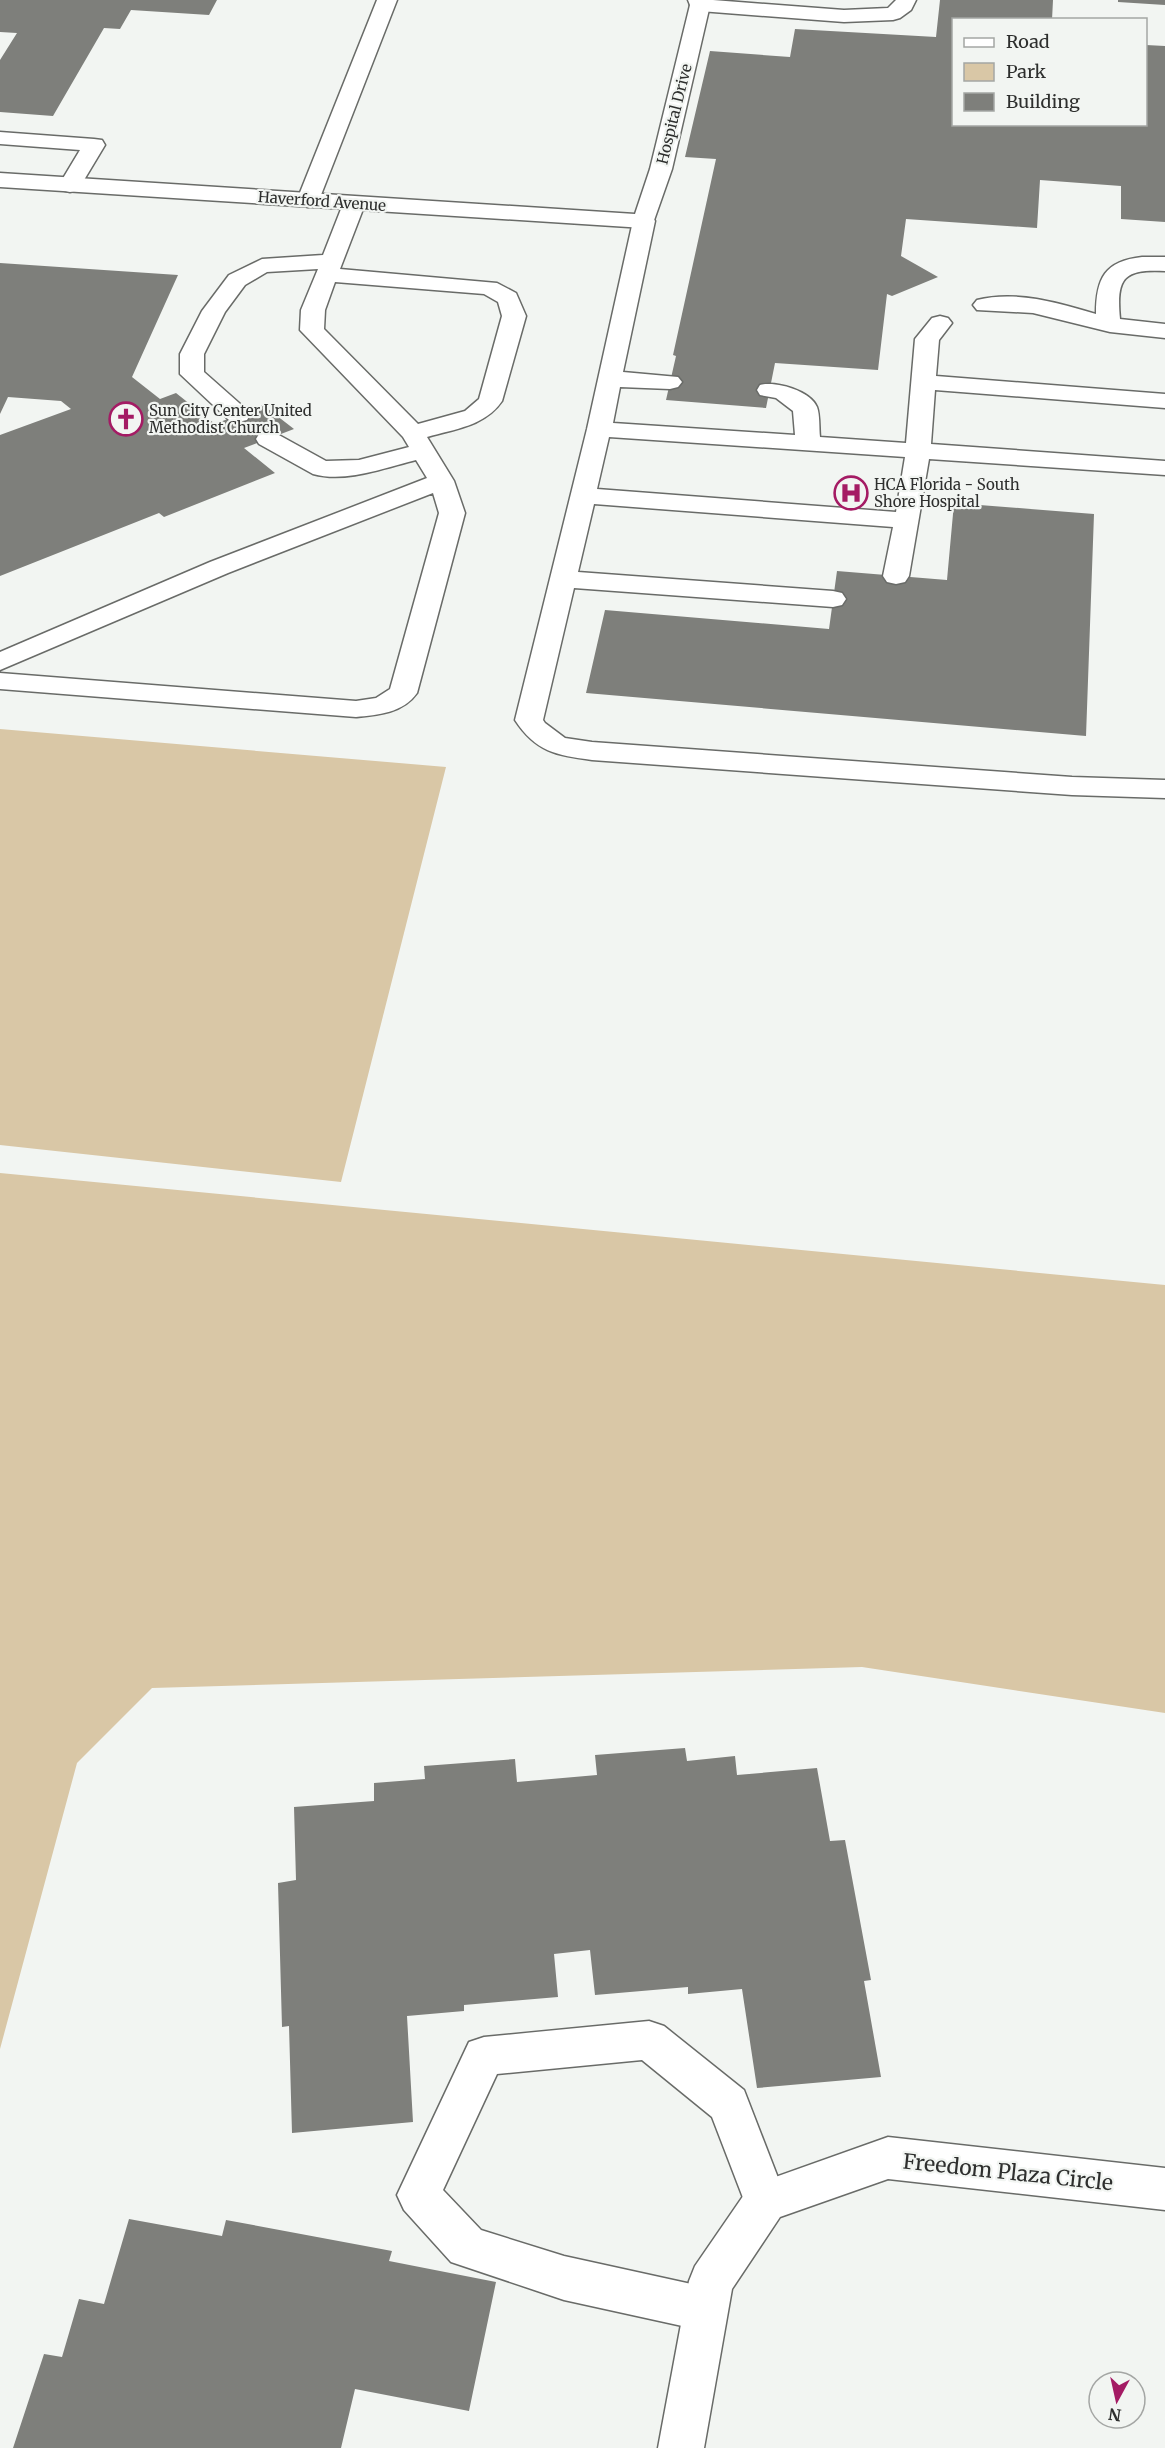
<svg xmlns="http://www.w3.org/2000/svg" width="1165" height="2448" font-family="Merriweather,serif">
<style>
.green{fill:#d9c7a6}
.building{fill:#7e7f7b}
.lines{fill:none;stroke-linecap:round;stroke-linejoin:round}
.service-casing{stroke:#696b68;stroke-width:3}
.minor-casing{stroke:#696b68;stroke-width:3}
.service{fill:#fff;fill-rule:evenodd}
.minor{fill:#fff;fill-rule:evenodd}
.labels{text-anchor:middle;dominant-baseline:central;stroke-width:4.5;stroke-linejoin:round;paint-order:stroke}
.far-street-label{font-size:15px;fill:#2e2f2e;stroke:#f2f5f2}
.far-poi-label{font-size:15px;fill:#2e2f2e;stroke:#f2f5f2;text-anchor:start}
.near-street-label{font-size:21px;fill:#2e2f2e;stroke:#f2f5f2}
</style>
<rect width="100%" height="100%" fill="#f2f5f2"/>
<path class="green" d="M0,729L446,767L341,1182L0,1145Z
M0,1173L1165,1285V1713L862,1667L152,1688L77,1763L0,2049Z"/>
<path class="building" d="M0,0H217L209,15L131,10L120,29L104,28L53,116L0,112V60L17,33L0,32Z
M940,0H1053L1052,20H954V124H1146V45L1165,46V222L1121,219V186L1040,180L1037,228L906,219L901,256L938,277L892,296L887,294L878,370L775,363L766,408L666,400L676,356L673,355L716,159L685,157L710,51L790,57L795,29L936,37Z
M1118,0H1165V5L1118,2Z
M0,263L178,275L132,377L160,399L176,393L215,424L263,405L294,429L244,448L275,473L164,517L159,513L0,576V435L71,409L61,401L8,397L0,414Z
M954,503L1094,514L1086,736L586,693L605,610L829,629L837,571L947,580Z
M685,1748L687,1761L735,1756L737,1775L817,1768L830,1841L845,1840L871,1980L864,1981L881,2077L757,2088L742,1989L688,1994V1987L595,1995L590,1950L554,1954L558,1997L464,2005V2011L407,2016L413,2122L292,2133L289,2026L282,2027L278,1883L296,1880L294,1807L374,1801V1783L425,1779L424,1766L515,1759L517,1782L597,1775L595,1755Z
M129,2219L222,2236L226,2220L392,2251L389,2261L496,2282L469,2411L355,2389L341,2448H13L44,2354L62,2357L79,2299L104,2304Z"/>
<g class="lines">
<defs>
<path id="service" d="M377,0H397L319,200L316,205L308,207L300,205L297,200Z
M713,0L844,10L888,8L896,0H916L911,10L900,18L893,20L844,22L700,11L693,9L690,5L696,0Z
M0,132L94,139L102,140L105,145L78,190L70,192L62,190L59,185L80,150L0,144Z
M354,197L362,199L365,204L340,269L497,283L516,293L526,316L502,401C485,426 455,429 427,437L454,481L465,513L417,693C403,713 378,715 356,717L0,689V673L356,701L376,698L390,689L439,513L433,493L228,573L0,670V652L210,562L427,478L416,460C384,468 346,483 313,474L259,444L256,439L259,434L268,432L277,434L326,461L359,460L409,447L403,437L300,330L301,310L318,269L267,272L245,285L225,312L204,354V372L247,410L250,415L247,420L238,422L229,420L180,374V354L202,311L229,275L262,259L323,255L343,204L346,199ZM335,282L484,294L498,302L502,316L479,399L465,411L418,424L324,329L325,310Z
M644,214L652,216L655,221L623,372L678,377L682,382L678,387L670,389L620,387L613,423L795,435L793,411L776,398L760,395L757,390L760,385C777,381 810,391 817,407C820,415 819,428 820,437L906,443L915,339L932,318L940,316L948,318L952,323L939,340L936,376L1165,394V408L935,390L931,444L1165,461V475L929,459L909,576L905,582L896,584L887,582L883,576L893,527L594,504L578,572L833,591L842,593L846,599L842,605L833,607L574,588L543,720L545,723L565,738L592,742L1072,777L1165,780V798L1072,795L592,760C556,755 536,752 515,720L587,429L633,221L636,216ZM609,437L905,457L896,512L597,489Z
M1142,257H1165V271C1124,269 1116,277 1120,319L1165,324V338L1110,332L1033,313L977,310L973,305L977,300C1016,290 1059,303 1096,314C1096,278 1105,261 1142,257Z
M649,2021L664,2026L744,2090L787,2201L780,2216L765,2222L750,2216L712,2117L642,2060L497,2074L443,2190L481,2230L564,2256L705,2287L721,2293L727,2309L721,2325L705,2331L564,2300L451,2262L404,2210L397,2195L469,2042L484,2037Z"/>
<path id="minor" d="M688,0H708L710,5L672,169L652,226L644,228L0,187V173L635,214L650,169L690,5Z
M888,2137L1165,2168V2210L888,2179L780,2217L732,2289L704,2448H658L689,2281L695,2266L750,2186Z"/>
</defs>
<use href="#service" class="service-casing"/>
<use href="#minor" class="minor-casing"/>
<use href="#service" class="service"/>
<use href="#minor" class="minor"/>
</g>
<defs>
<symbol id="church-ring" viewBox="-11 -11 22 22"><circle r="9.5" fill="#f2f5f2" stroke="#a41b64" stroke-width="1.5"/><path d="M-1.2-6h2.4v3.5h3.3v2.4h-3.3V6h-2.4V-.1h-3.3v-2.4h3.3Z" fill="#a41b64"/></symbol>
<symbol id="hospital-ring" viewBox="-11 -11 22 22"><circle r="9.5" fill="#f2f5f2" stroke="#a41b64" stroke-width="1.5"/><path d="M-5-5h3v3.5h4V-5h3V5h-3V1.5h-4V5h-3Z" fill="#a41b64"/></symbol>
</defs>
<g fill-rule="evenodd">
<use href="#church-ring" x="107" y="400" width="38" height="38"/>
<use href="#hospital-ring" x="832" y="474" width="38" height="38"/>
</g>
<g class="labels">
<g class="far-street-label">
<text transform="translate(674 114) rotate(-76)">Hospital Drive</text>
<text transform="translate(322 201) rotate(4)">Haverford Avenue</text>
</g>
<g class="far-poi-label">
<text x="149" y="410">Sun City Center United<tspan x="149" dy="17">Methodist Church</tspan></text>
<text x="874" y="484">HCA Florida - South<tspan x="874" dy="17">Shore Hospital</tspan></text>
</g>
<g class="near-street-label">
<text transform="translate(1008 2172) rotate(6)">Freedom Plaza Circle</text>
</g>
</g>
<rect x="952" y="18" width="195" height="108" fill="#f2f5f2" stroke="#a4a6a4" stroke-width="1.5"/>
<rect x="964" y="38" width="30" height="9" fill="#ffffff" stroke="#a4a6a4" stroke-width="1.5"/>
<text x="1006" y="48" font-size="18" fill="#2e2f2e">Road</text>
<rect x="964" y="63" width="30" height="18" fill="#d9c7a6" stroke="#a4a6a4" stroke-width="1.5"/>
<text x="1006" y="78" font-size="18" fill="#2e2f2e">Park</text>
<rect x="964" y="93" width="30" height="18" fill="#7e7f7b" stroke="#a4a6a4" stroke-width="1.5"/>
<text x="1006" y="108" font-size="18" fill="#2e2f2e">Building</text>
<g transform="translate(1117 2400) rotate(188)"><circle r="28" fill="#f2f5f2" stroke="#a4a6a4" stroke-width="1.5"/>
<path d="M0-4.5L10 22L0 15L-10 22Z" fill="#a41b64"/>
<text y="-9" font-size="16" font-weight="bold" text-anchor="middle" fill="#2e2f2e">N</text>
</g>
</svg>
